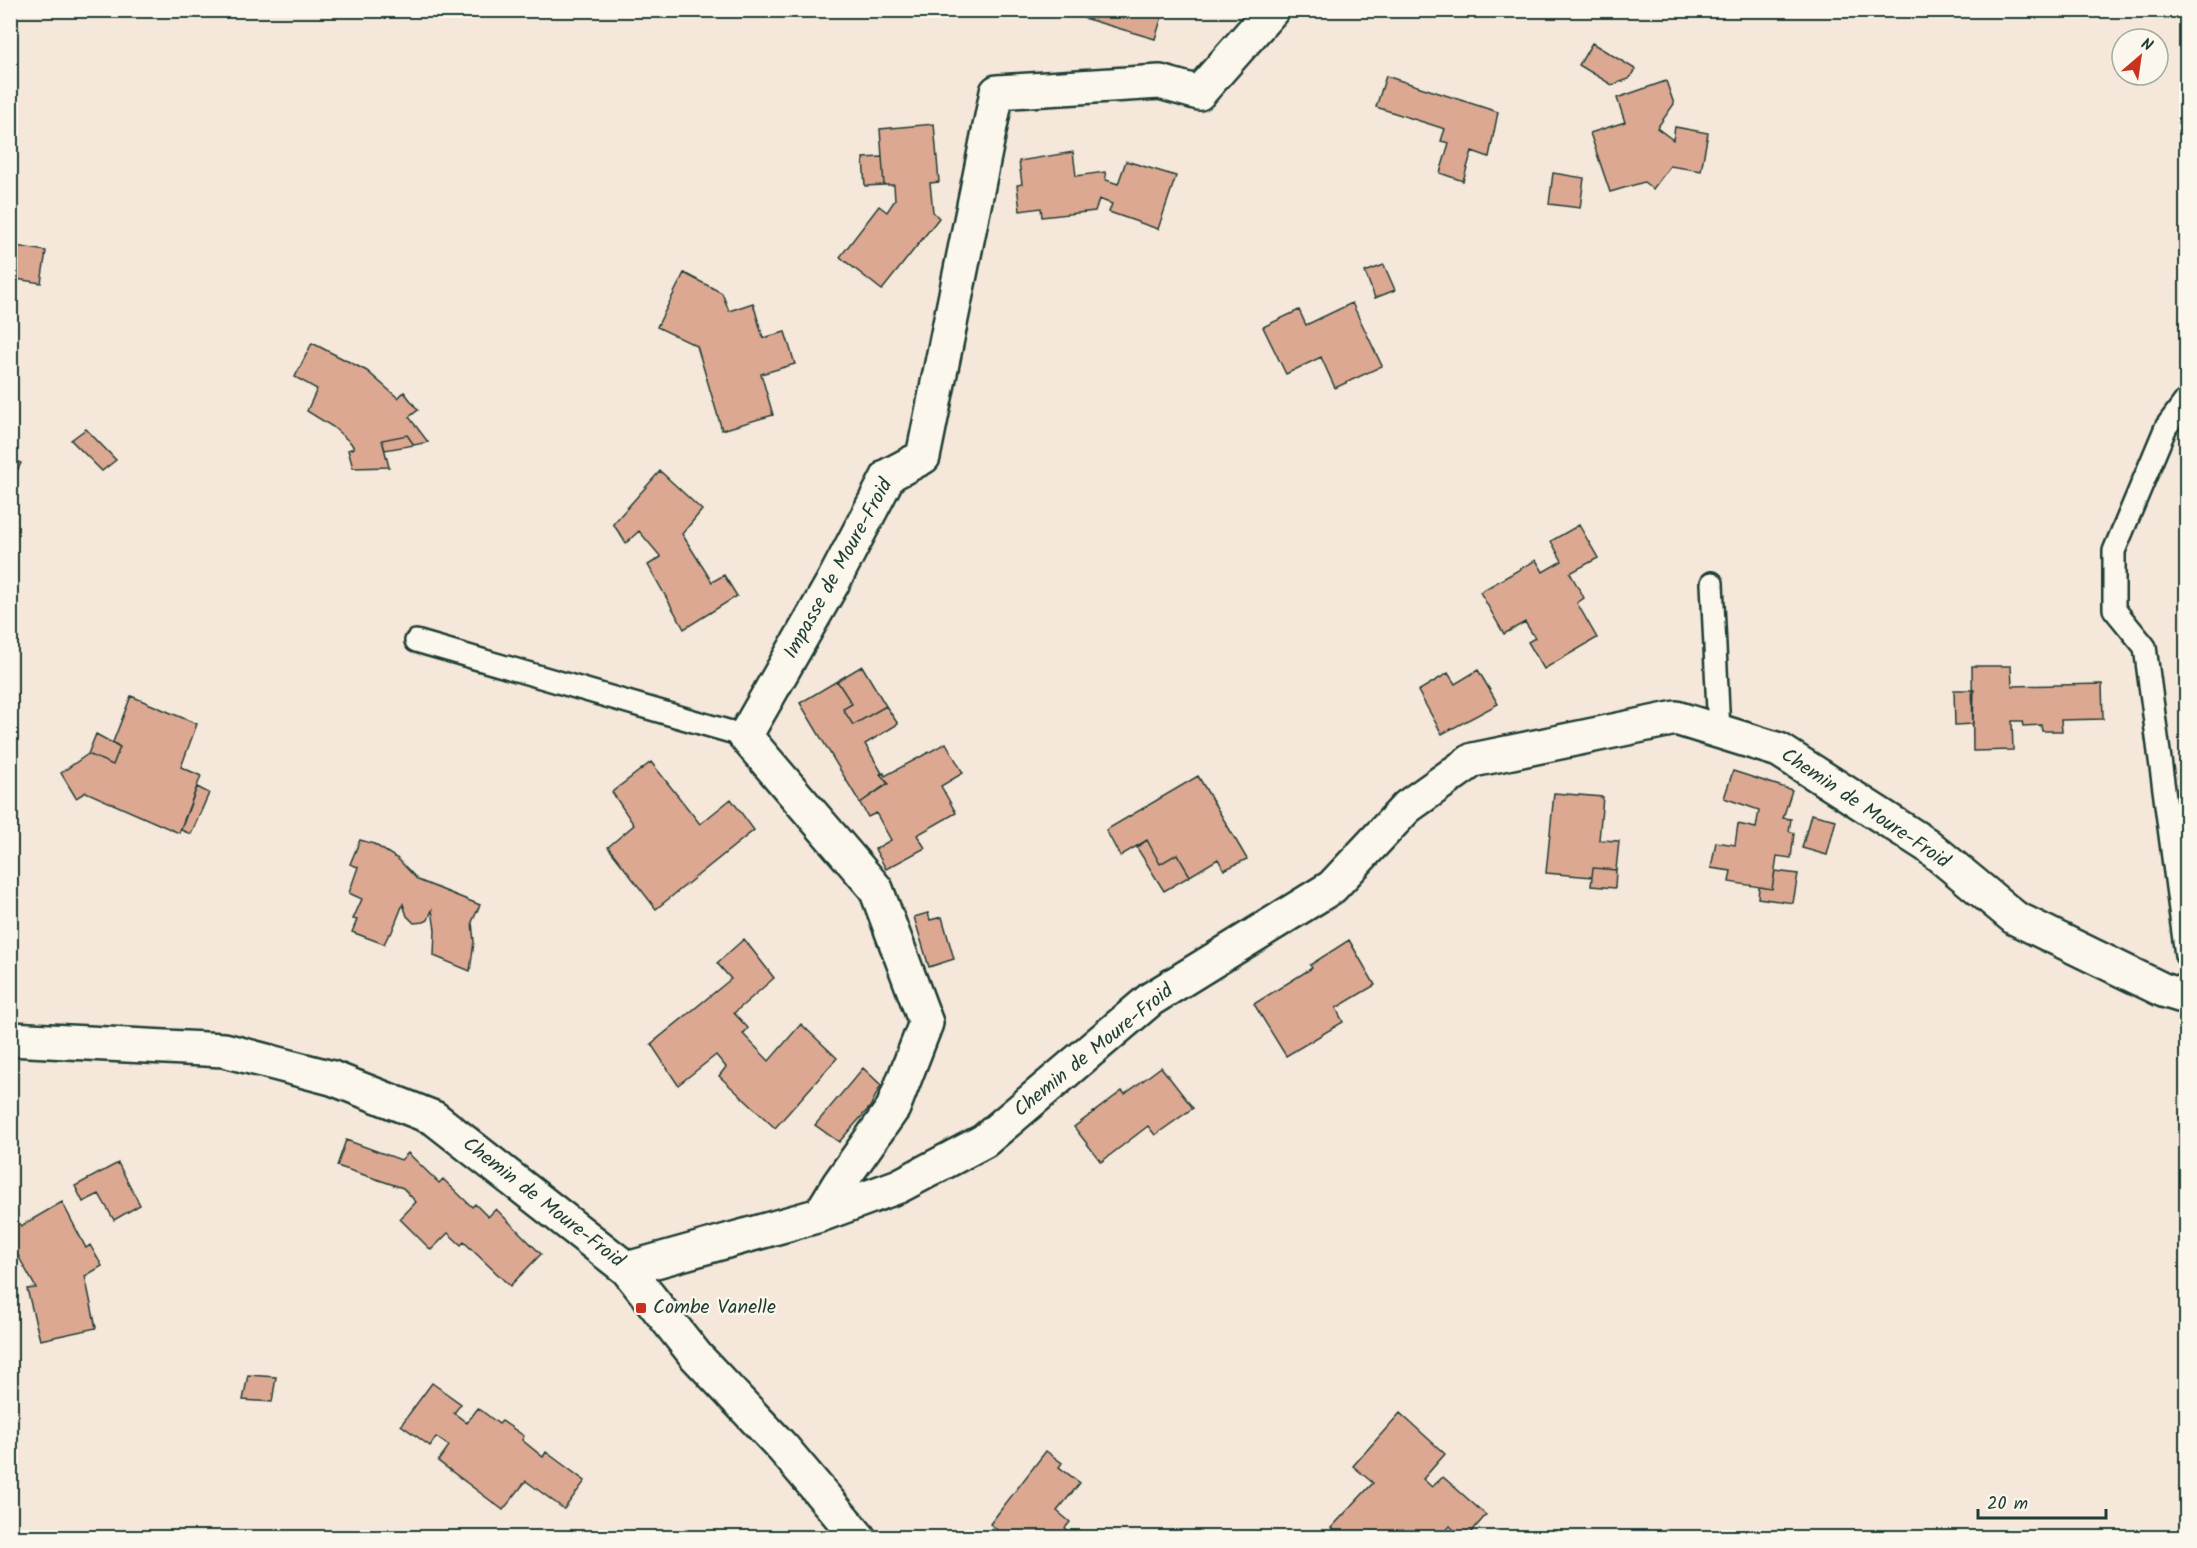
<svg xmlns="http://www.w3.org/2000/svg" width="2197" height="1548" font-family="Kalam,sans-serif">
<style>
.building{fill:#dda892;stroke:#1f3d34;stroke-width:1.5}
.lines{fill:none;stroke-linecap:round;stroke-linejoin:round}
.service-casing{stroke:#1f3d34;stroke-width:26}
.minor-casing{stroke:#1f3d34;stroke-width:38}
.service{stroke:#fbf7ec;stroke-width:21}
.minor{stroke:#fbf7ec;stroke-width:33}
.poi-dot{fill:#c8321e;stroke:#fbf7ec;stroke-width:2}
.labels{text-anchor:middle;dominant-baseline:central;stroke-width:4.5;stroke-linejoin:round;paint-order:stroke}
.street-label{font-size:20px;fill:#1f3d34;stroke:#fbf7ec}
.poi-label{font-size:20px;fill:#1f3d34;stroke:#fbf7ec;text-anchor:start}
</style>
<rect width="100%" height="100%" fill="#f5e7da"/>
<filter id="ink" filterUnits="userSpaceOnUse"><feTurbulence type="fractalNoise" baseFrequency=".0167" numOctaves="2"/><feDisplacementMap in="SourceGraphic" scale="12" xChannelSelector="R" yChannelSelector="G"/><feConvolveMatrix kernelMatrix="1 2 1 2 8 2 1 2 1" color-interpolation-filters="sRGB"/></filter>
<g filter="url(#ink)">
<path class="building" d="M1071,10H1164L1155,39L1070,14Z
M1592,43L1635,69L1629,79L1612,85L1579,65Z
M1386,76L1498,112L1489,157L1472,151L1463,181L1440,173L1449,143L1441,141L1445,129L1376,107Z
M1666,81L1674,104L1657,128L1673,140L1675,127L1708,133L1701,171L1670,166L1653,189L1644,182L1610,192L1590,133L1625,122L1617,98Z
M934,124L939,182L930,183L933,212L939,218L882,290L840,257L879,206L887,212L895,200L894,185H884L880,129Z
M1073,152L1076,176L1105,172L1106,180L1118,184L1126,161L1176,176L1158,229L1109,212L1112,204L1099,199L1095,211L1042,217L1041,208L1020,211L1017,185L1022,184L1019,161Z
M882,157L884,185L865,186L863,158Z
M1553,173L1584,178L1580,208L1549,204Z
M10,245L46,251L41,283L10,278Z
M1384,265L1395,290L1375,298L1365,272Z
M684,273L722,293L729,311L753,303L763,338L785,332L795,364L761,374L773,415L722,430L697,346L657,327Z
M1352,303L1382,366L1335,388L1321,357L1286,374L1263,327L1299,310L1306,325Z
M312,343L367,371L398,398L404,392L418,410L409,417L428,442L414,445L407,435L382,440L389,467L353,468L348,450L354,448L351,443L333,427L307,411L317,389L295,377Z
M86,429L116,460L102,471L71,440Z
M407,435L414,445L385,450L382,440Z
M10,458L21,463L10,485Z
M660,471L702,510L682,534L712,582L724,575L737,596L684,629L648,565L661,557L639,531L626,543L613,524Z
M1579,525L1598,558L1570,573L1584,598L1577,603L1597,638L1544,669L1528,642L1535,638L1525,622L1504,634L1480,592L1536,560L1543,572L1562,561L1551,541Z
M862,666L886,706L853,725L843,709L852,704L837,681Z
M1972,666H2011L2012,686L2102,684L2103,719L2061,720L2062,731H2042L2041,725L2023,726L2022,721H2012L2013,750L1973,751Z
M1478,670L1498,704L1442,734L1418,691L1448,673L1455,684Z
M837,681L852,704L843,709L853,725L886,706L898,724L865,744L882,773L880,774L888,783L860,803L800,703Z
M1954,690H1974L1973,724L1955,725Z
M131,696L197,724L181,767L201,776L179,833L86,792L76,798L61,773L88,754L113,765L120,747L113,742Z
M96,734L120,747L113,765L88,754Z
M946,743L963,773L941,786L956,813L917,835L925,848L886,869L875,849L891,840L876,813L868,817L860,803L888,784L881,775L884,773L885,776Z
M651,762L700,824L731,799L754,830L656,909L608,847L634,825L612,792Z
M1733,771L1792,790L1783,818L1791,819L1789,831L1794,833L1791,858L1777,856L1772,889L1729,882L1731,871L1711,868L1716,842L1735,845L1738,824L1756,828L1759,810L1724,798Z
M1198,776L1247,859L1224,870L1218,859L1190,876L1177,854L1160,864L1147,840L1120,856L1106,830Z
M197,787L209,793L191,834L181,830Z
M1554,793L1603,797L1599,840L1619,841L1616,870L1593,868L1592,877L1546,873Z
M1811,814L1836,820L1827,855L1802,848Z
M360,840L374,844L398,859L418,880L480,905L472,922L474,942L470,971L434,956L435,930L432,910L428,920L424,922L414,923L407,916L403,904L391,934H389L384,944L352,932L357,920L353,919L362,899L349,893L358,867L350,864Z
M1147,840L1160,864L1177,854L1190,876L1164,891L1137,848Z
M1593,868L1616,870L1615,888L1591,886Z
M1775,871L1798,874L1793,903L1758,898L1759,887L1772,889Z
M928,913L930,920L942,917L954,959L929,967L914,917Z
M744,939L774,978L734,1013L748,1028L743,1034L769,1061L801,1024L837,1058L775,1128L719,1076L726,1067L716,1055L678,1085L651,1044L731,979L717,963Z
M1349,940L1375,985L1336,1008L1343,1022L1286,1056L1254,1004L1312,968L1310,965Z
M1161,1067L1193,1108L1155,1135L1148,1126L1101,1162L1074,1127L1122,1091L1125,1094Z
M863,1068L881,1085L870,1107L839,1142L815,1125Z
M346,1140L401,1160L408,1153L439,1183L443,1179L472,1207L475,1204L488,1217L496,1209L541,1254L510,1286L464,1242L461,1245L448,1233L431,1250L400,1219L416,1202L403,1188L337,1166Z
M118,1163L140,1205L114,1220L99,1194L83,1202L75,1186Z
M62,1202L86,1248L90,1245L102,1266L85,1276L96,1328L40,1340L27,1289L36,1288L16,1252L10,1255V1218L15,1216L21,1226Z
M248,1375L276,1377L272,1402L243,1400Z
M432,1383L461,1404L454,1413L467,1423L478,1408L499,1424L502,1421L524,1436L522,1440L543,1457L546,1452L585,1481L564,1509L526,1481L503,1510L438,1461L449,1446L436,1437L430,1446L401,1425Z
M1400,1413L1445,1454L1423,1479L1432,1487L1443,1477L1486,1515L1466,1538H1462L1450,1526L1440,1538H1392L1390,1535L1388,1538H1342L1331,1528L1373,1483L1353,1466Z
M1046,1451L1062,1463L1059,1467L1080,1483L1057,1511L1070,1522L1065,1528L1077,1538H1007L990,1524Z"/>
<g class="lines">
<defs>
<path id="service" d="M2186,400L2166,427L2114,551V609L2145,647L2186,955
M1712,583L1719,732
M416,641L745,736"/>
<path id="minor" d="M10,1039L224,1050L332,1078L434,1118L627,1269L696,1356L782,1447L859,1538
M820,1215L839,1184L893,1108L926,1023L876,889L745,736L833,582L889,475L923,457L997,92L1160,82L1199,93L1272,10
M627,1269L820,1215L899,1186L984,1141L1151,999L1332,887L1407,807L1473,760L1676,718L1779,750L1927,845L2015,918L2163,990L2186,997"/>
</defs>
<use href="#service" class="service-casing"/>
<use href="#minor" class="minor-casing"/>
<use href="#service" class="service"/>
<use href="#minor" class="minor"/>
</g>
</g>
<rect class="poi-dot" x="635" y="1302" width="12" height="12" rx="3"/>
<g class="labels">
<g class="street-label">
<text transform="translate(839 569) rotate(-61)">Impasse de Moure-Froid</text>
<text transform="translate(1865 809) rotate(34)">Chemin de Moure-Froid</text>
<text transform="translate(1094 1051) rotate(-39)">Chemin de Moure-Froid</text>
<text transform="translate(543 1203) rotate(38)">Chemin de Moure-Froid</text>
</g>
<g class="poi-label">
<text x="653" y="1308">Combe Vanelle</text>
</g>
</g>
<rect width="2197" height="1548" fill="none" stroke="#fbf7ec" stroke-width="36"/>
<rect x="18" y="18" width="2161" height="1512" fill="none" stroke="#1f3d34" stroke-width="2" filter="url(#ink)"/>
<g transform="translate(2140 57) rotate(29)"><circle r="28" fill="#fbf7ec" stroke="#a3ada2" stroke-width="1.5"/>
<path d="M0-4.5L10 22L0 15L-10 22Z" fill="#c8321e"/>
<text y="-9" font-size="16" font-weight="bold" text-anchor="middle" fill="#1f3d34">N</text>
</g>
<path d="M1978 1509v9h128v-9" fill="none" stroke="#1f3d34" stroke-width="3"/>
<text x="1987" y="1509" font-size="18" fill="#1f3d34" stroke="#fbf7ec" stroke-width="4.5" paint-order="stroke">20 m</text>
</svg>
